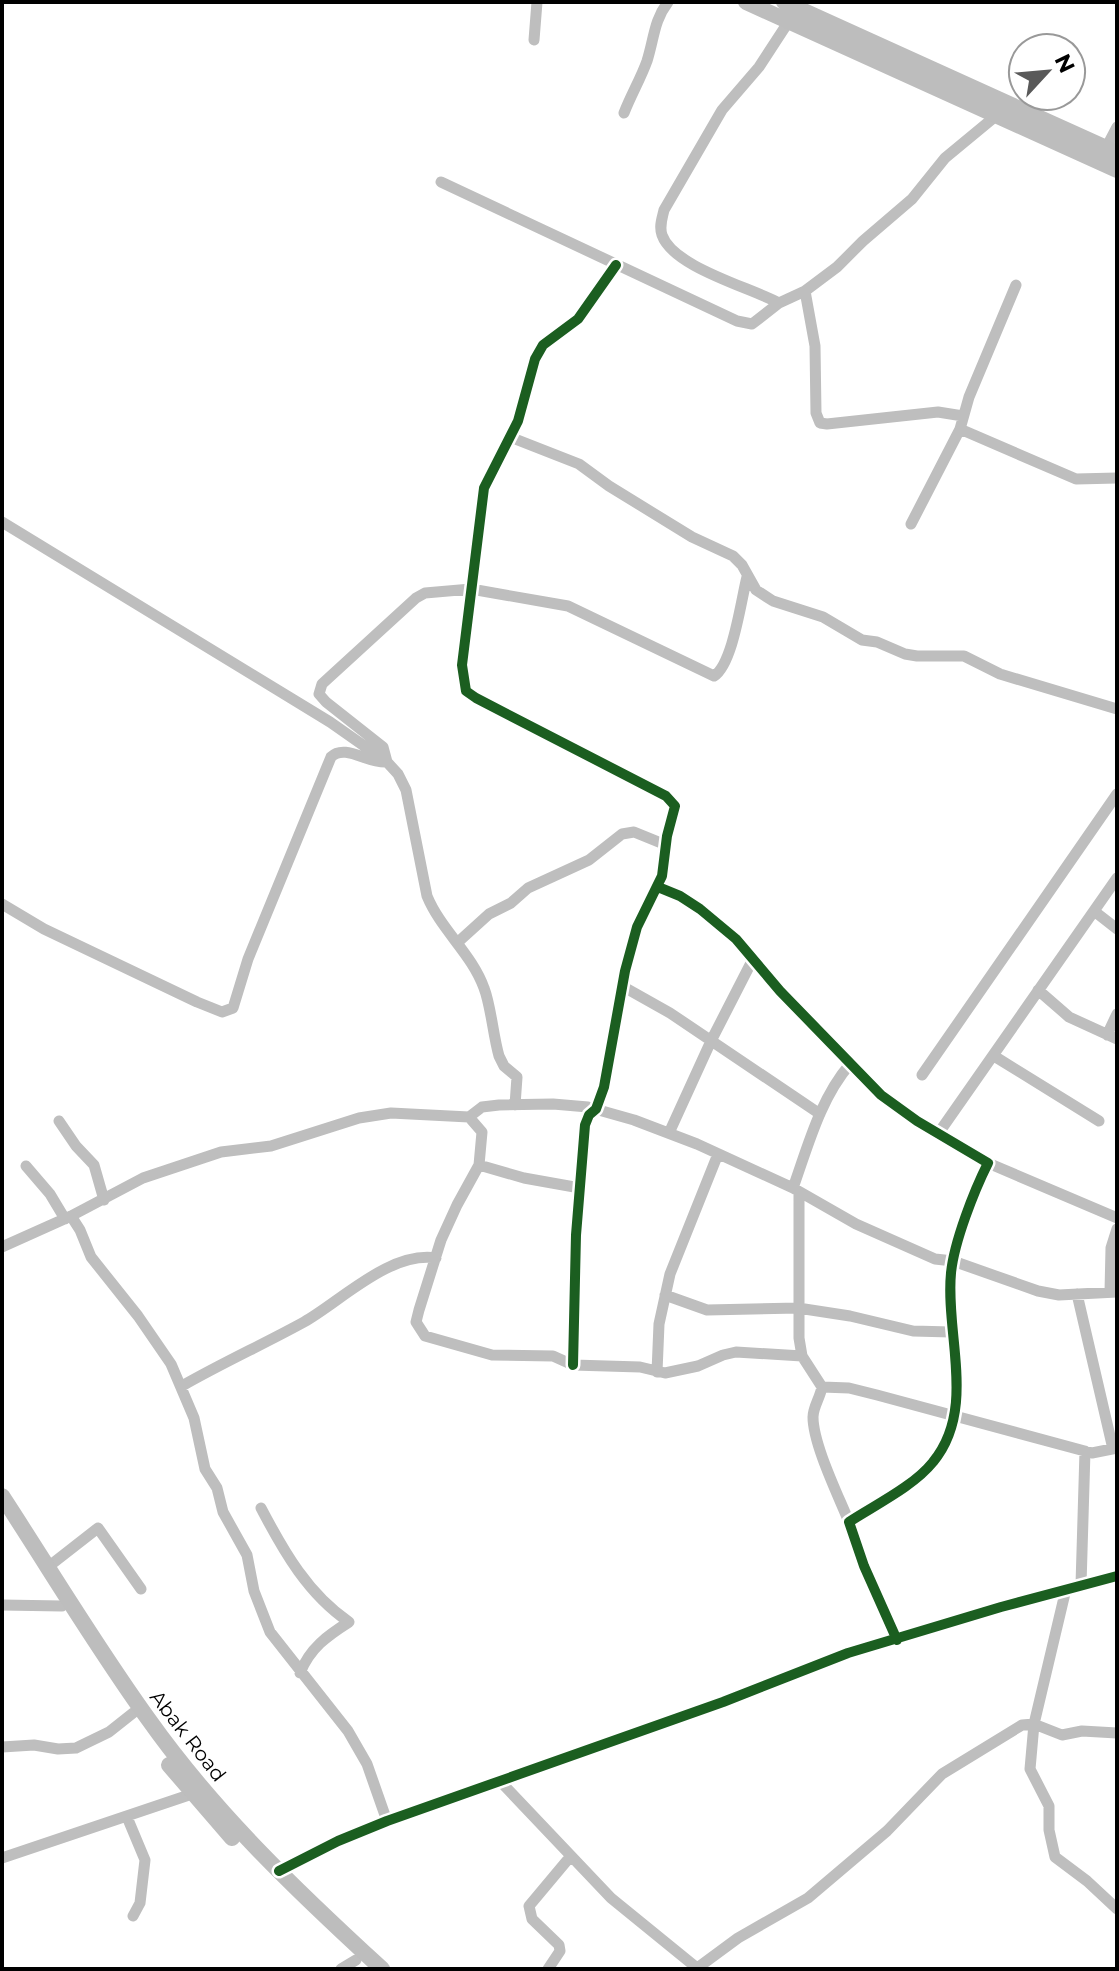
<svg xmlns="http://www.w3.org/2000/svg" width="1119" height="1971" font-family="Montserrat,sans-serif">
<style>
.lines{fill:none;stroke-linecap:round;stroke-linejoin:round}
.minor{stroke:#bebebe;stroke-width:11}
.highway{stroke:#bdbdbd;stroke-width:16}
.cycleway-casing{stroke:#fff;stroke-width:15}
.cycleway{stroke:#1b5e20;stroke-width:10}
.labels{text-anchor:middle;dominant-baseline:central;stroke-width:6;stroke-linejoin:round;paint-order:stroke}
.street-label{font-size:20px;fill:#000;stroke:#fff}
</style>
<rect width="100%" height="100%" fill="#fff"/>
<g class="lines">
<path class="minor" d="M534,40L537,2
M624,113C631,95 641,78 647,61C654,39 654,20 668,2
M1106,148L1117,127
M441,182L737,321L752,324L779,303L805,291L837,267L863,241L912,199L945,158L997,115
M805,291L815,346L816,413L820,423L827,424L938,412L963,416
M779,303C749,287 673,267 662,235C659,226 662,219 664,210L722,110L759,67L789,21
M960,429L1076,479L1117,478
M510,437L579,464L609,486L692,537L733,556L742,565L756,590L773,601L823,617L862,640L877,642L905,654L917,656H964L1000,674L1117,709
M2,522L330,722L387,762L398,774L406,790L427,896C441,930 472,954 484,988C491,1006 493,1035 499,1056L504,1066L517,1077L515,1105
M911,524L960,429L969,397L1016,285
M658,887L680,896L700,909L736,939L780,991L881,1095L917,1121L988,1163C974,1191 954,1242 951,1273C945,1334 977,1409 933,1462C914,1486 875,1505 849,1522L864,1566L897,1640
M2,904L44,929L197,1002L222,1012L233,1008L248,959L331,757C345,743 368,764 387,762L383,747L326,702L319,694L322,684L416,598L425,593L471,589L568,606L714,676C733,664 741,600 747,577
M1094,911L1117,929
M457,943L489,914L511,903L528,888L589,860L622,834L634,832L666,845
M622,986L670,1013L820,1114
M1038,990L1069,1017L1117,1039
M1107,1035L1117,1014
M994,1056L1099,1121
M922,1075L1117,794
M469,1117L482,1107L499,1105L553,1104L588,1107L634,1120L697,1144L793,1188L856,1224L935,1259L953,1261L1038,1291L1059,1295L1117,1292
M59,1121L76,1146L94,1165L104,1200
M669,1133L711,1041L753,959
M938,1134L1117,878
M988,1163L1117,1218
M479,1165L524,1178L580,1188
M26,1166L50,1194L65,1219
M793,1188C808,1146 820,1099 850,1064
M799,1192V1338L802,1356L822,1387C820,1398 813,1407 813,1417C813,1444 838,1495 849,1522
M71,1216L80,1230L91,1257L138,1316L171,1364L194,1418L205,1469L217,1488L223,1512L247,1555L254,1591L270,1632L348,1731L367,1764L387,1821
M2,1247L71,1216L143,1178L221,1152L271,1146L359,1118L391,1113L469,1117L482,1132L479,1165L457,1205L441,1240L419,1310L416,1322L425,1336L492,1355L553,1356L573,1365L640,1367L665,1373L698,1366L723,1355L736,1352L802,1356
M1110,1292L1111,1248L1117,1229
M1077,1294L1113,1449
M665,1295L707,1310L798,1308L850,1316L913,1331L951,1332
M573,1365L576,1235L585,1125L589,1115L596,1109L604,1087L625,971L637,927L662,876L667,836L675,806L666,796L476,698L466,691L462,665L484,488L518,421L535,359L543,345L578,319L616,265
M657,1372L659,1324L670,1274L718,1154
M182,1386C222,1363 264,1344 304,1322C341,1301 390,1251 436,1258
M822,1387L849,1388L877,1395L1092,1453L1117,1448
M261,1508C284,1552 308,1594 349,1622C327,1636 310,1648 300,1673
M48,1567L98,1528L141,1589
M1081,1585L1085,1451
M2,1605L62,1606
M1117,1733L1082,1731L1062,1735L1034,1724L1030,1769L1049,1806V1830L1055,1857L1087,1881L1117,1909
M2,1747L34,1745L58,1749L76,1748L109,1732L133,1713
M500,1781L611,1898L697,1968
M127,1817L145,1860L140,1903L133,1916
M2,1858L192,1794
M279,1871L338,1841L387,1821L723,1702L848,1653L1001,1607L1117,1576
M341,1969L356,1960
M548,1969L560,1951L559,1945L532,1919L529,1906L570,1857
M696,1969L738,1938L808,1898L887,1831L942,1774L1022,1725L1034,1724L1066,1589"/>
<path class="highway" d="M746,2L1117,170
M784,2L1117,153
M2,1496C51,1571 97,1648 149,1720C215,1813 298,1892 382,1969
M169,1765L232,1838"/>
<defs>
<path id="cycleway" d="M658,887L680,896L700,909L736,939L780,991L881,1095L917,1121L988,1163C974,1191 954,1242 951,1273C945,1334 977,1409 933,1462C914,1486 875,1505 849,1522L864,1566L897,1640
M573,1365L576,1235L585,1125L589,1115L596,1109L604,1087L625,971L637,927L662,876L667,836L675,806L666,796L476,698L466,691L462,665L484,488L518,421L535,359L543,345L578,319L616,265
M279,1871L338,1841L387,1821L723,1702L848,1653L1001,1607L1117,1576"/>
</defs>
<use href="#cycleway" class="cycleway-casing"/>
<use href="#cycleway" class="cycleway"/>
</g>
<g class="labels">
<g class="street-label">
<text transform="translate(188 1736) rotate(52)">Abak Road</text>
</g>
</g>
<rect width="1119" height="1971" fill="none" stroke="#000000" stroke-width="8"/>
<g transform="translate(1047 72) rotate(64)"><circle r="38" fill="#ffffff" stroke="#999999" stroke-width="2"/>
<path d="M0-6L14 30L0 20L-14 30Z" fill="#595959"/>
<text y="-12" font-size="22" font-weight="bold" text-anchor="middle" fill="#000000">N</text>
</g>
</svg>
